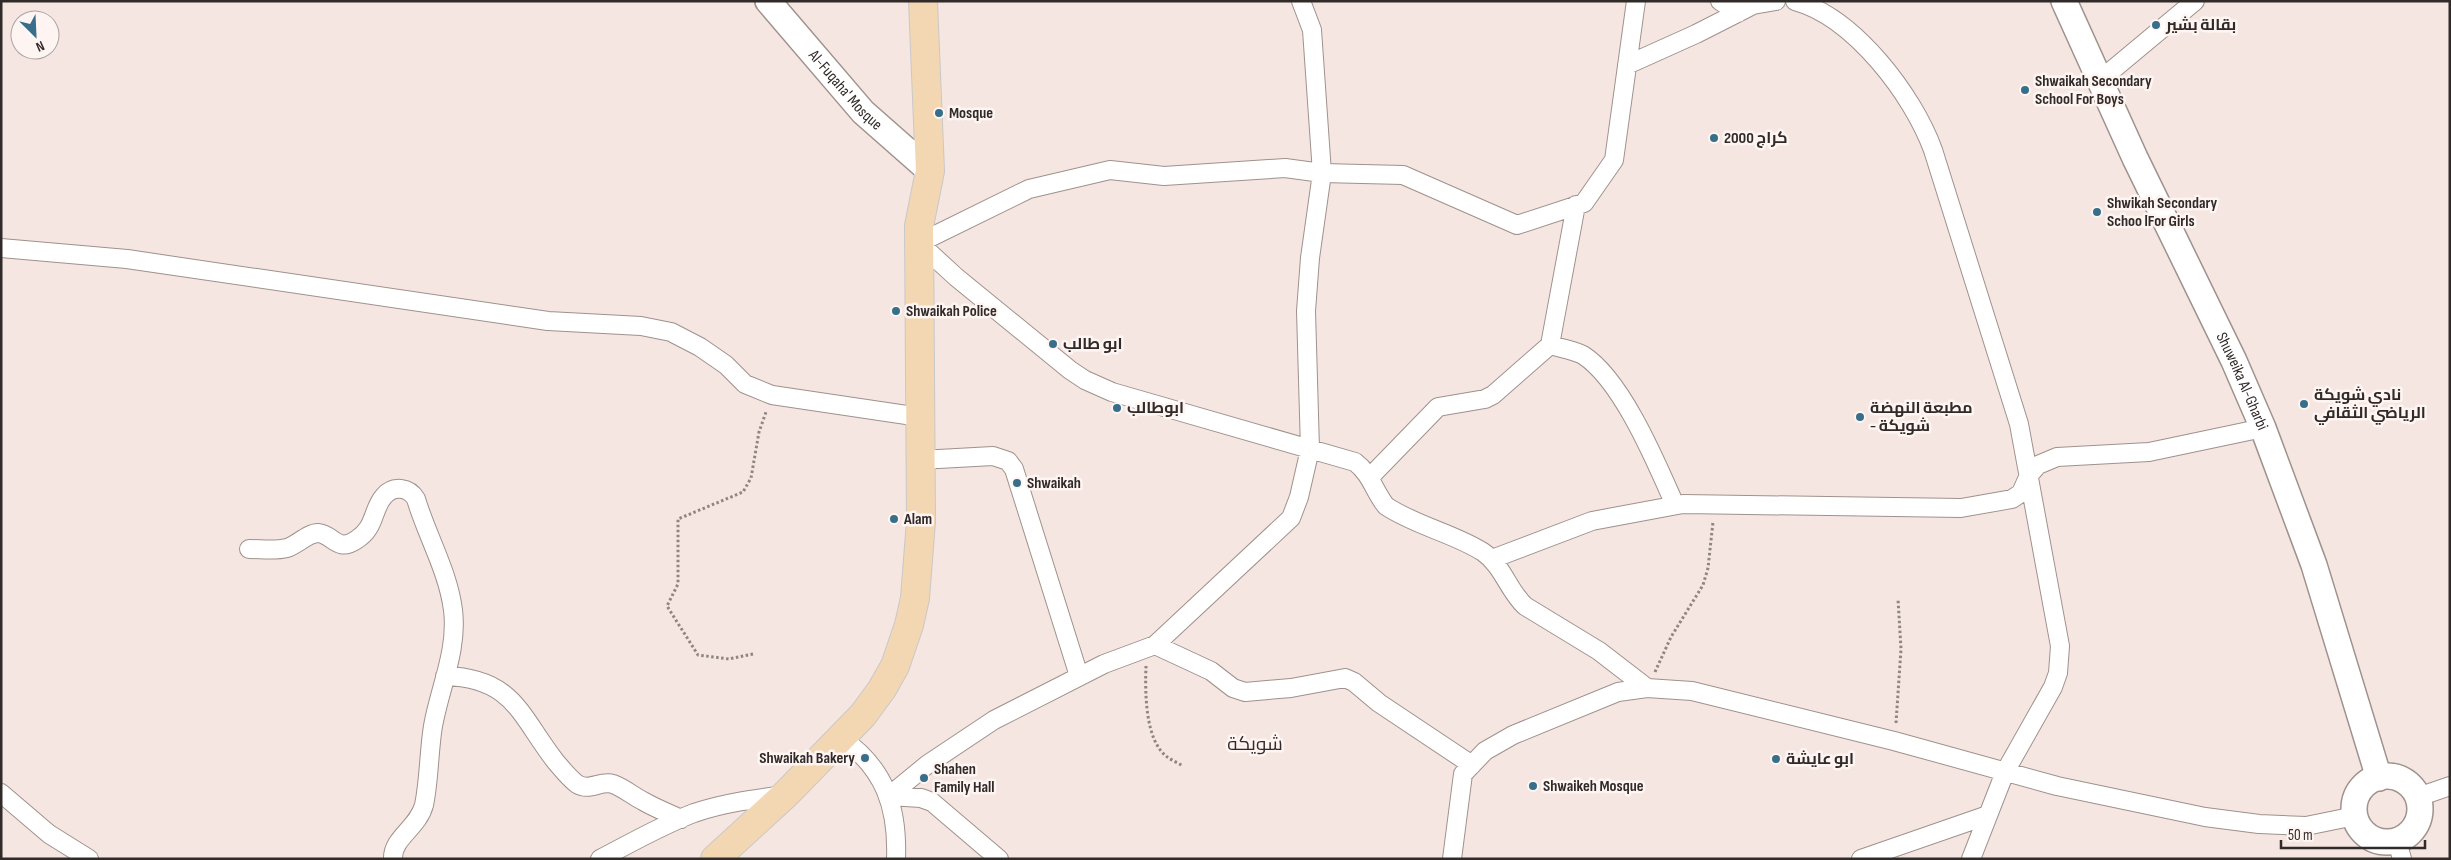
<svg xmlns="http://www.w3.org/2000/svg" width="2451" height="860" font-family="'Sofia Sans Condensed',Cairo,sans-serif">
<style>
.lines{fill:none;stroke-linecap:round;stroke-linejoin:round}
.street-casing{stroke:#9f918c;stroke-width:20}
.secondary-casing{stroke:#9f918c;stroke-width:28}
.primary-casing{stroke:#c9c8c7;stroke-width:30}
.path{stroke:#8f8582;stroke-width:3;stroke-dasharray:2.5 2.5;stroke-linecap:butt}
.street{stroke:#fff;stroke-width:18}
.secondary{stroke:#fff;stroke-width:25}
.primary{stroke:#f3d7b3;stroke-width:28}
.poi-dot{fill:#376e89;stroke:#fef5f2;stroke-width:2}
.labels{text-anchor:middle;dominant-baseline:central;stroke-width:5;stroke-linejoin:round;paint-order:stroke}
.poi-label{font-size:16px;font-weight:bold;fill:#302a29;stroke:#fef5f2;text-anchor:start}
.street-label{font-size:16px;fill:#302a29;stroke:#fef5f2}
.quarter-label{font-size:19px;fill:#302a29;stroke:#fef5f2}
</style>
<rect width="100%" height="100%" fill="#f5e6e1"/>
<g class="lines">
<defs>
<path id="street" d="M1636,1L1614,160L1584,203L1517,225L1403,175L1322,173L1285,168L1164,176L1110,170L1029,189L919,243L956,277L1070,370L1085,380L1112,392L1355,462C1371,474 1374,491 1386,506C1416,526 1453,533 1483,552C1503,566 1508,590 1525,606L1599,651L1647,688
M1720,1L1738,13
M1795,1C1854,17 1913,95 1933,150L2019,424L2060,646L2058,673L2053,687L2005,772L1971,859
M1627,65L1696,34L1753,5L1776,1
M2099,81L2195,1
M1,248L127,259L548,321L641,326L671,332L700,347L726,365L745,384L772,395L920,417
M1550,345L1576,205
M920,460L993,456L1008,461L1014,469L1079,676
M1370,477L1438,407L1485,399L1493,395L1550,345C1560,348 1574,350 1583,355C1622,380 1656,462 1675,505
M249,549C262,549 275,551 287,548C297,545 308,533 318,533C333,534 337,553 356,540C376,528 372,509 384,496C393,485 409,487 416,499C427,536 448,571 453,610C458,650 440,687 433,726C429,750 429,782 424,805C418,828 392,838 393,859
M1492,559L1592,521L1683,504L1961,508L2012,499L2021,493L2029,475L2038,465L2057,457L2149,452L2263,428
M1155,645L1211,671L1233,688L1245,692L1291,688L1345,678L1354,682L1379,703L1472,765
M445,676C514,678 520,716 556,762C562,769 569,778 577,784C590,792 600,780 613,784C624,788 633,796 643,801C655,808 668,813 681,819
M841,738C885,768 898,808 896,859
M1,793L49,834L89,859
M889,796L928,764L994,720L1104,664L1155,645L1291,518L1299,497L1310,449L1306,311L1310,258L1322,173L1312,30L1301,1
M889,796L921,798L932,802L999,859
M2418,797L2450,786
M2397,841L2402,859
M600,859C631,843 662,825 694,813C723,803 754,799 785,795
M1452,859L1463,774L1485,751L1513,735L1618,692L1647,688L1692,691L1894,741L2057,786L2205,817L2259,824L2306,826L2355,816
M1861,859L1988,815"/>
<g id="secondary">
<path id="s1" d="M768,1L863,112L930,171"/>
<path id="s2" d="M2064,1L2135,158L2234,361L2263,428L2314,565L2379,778"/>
<circle cx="2387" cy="809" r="33"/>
</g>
<path id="primary" d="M715,859L785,795L863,715L882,689L895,666L909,625L915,598L921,521L919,226L930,171L923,1"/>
</defs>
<use href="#street" class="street-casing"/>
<use href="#secondary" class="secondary-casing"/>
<use href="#primary" class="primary-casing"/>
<path class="path" d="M753,654L729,659L698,655L667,606L678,584V519L743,492L751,478L759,432L766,412
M1146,666C1145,692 1145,739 1166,756C1171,760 1178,763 1183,766
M1655,672L1671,637L1703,585L1708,568L1713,522
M1896,723L1901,649L1898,599"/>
<use href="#street" class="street"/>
<use href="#secondary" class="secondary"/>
<use href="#primary" class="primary"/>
</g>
<g class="poi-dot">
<circle cx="2156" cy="25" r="5"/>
<circle cx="2025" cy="90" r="5"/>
<circle cx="939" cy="113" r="5"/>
<circle cx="1714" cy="138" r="5"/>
<circle cx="2097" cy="212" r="5"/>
<circle cx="896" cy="311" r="5"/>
<circle cx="1053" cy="344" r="5"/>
<circle cx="2304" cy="404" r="5"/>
<circle cx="1117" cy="408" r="5"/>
<circle cx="1860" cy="417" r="5"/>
<circle cx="1017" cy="483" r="5"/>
<circle cx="894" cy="519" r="5"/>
<circle cx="865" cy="758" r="5"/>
<circle cx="1776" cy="759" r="5"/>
<circle cx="924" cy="778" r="5"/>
<circle cx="1533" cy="786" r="5"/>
</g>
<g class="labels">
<g class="poi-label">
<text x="2166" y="25">بقالة بشير</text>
<text x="2035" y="81">Shwaikah Secondary<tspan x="2035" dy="18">School For Boys</tspan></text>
<text x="949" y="113">Mosque</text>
<text x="1724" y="138">كراج 2000</text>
<text x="2107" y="203">Shwikah Secondary<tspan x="2107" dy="18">Schoo lFor Girls</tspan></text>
<text x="906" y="311">Shwaikah Police</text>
<text x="1063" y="344">ابو طالب</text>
<text x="2314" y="395">نادي شويكة<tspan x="2314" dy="18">الرياضي الثقافي</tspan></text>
<text x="1127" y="408">ابوطالب</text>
<text x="1870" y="408">مطبعة النهضة<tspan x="1870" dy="18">- شويكة</tspan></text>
<text x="1027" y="483">Shwaikah</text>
<text x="904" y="519">Alam</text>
<text x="855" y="758" text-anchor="end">Shwaikah Bakery</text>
<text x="1786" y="759">ابو عايشة</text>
<text x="934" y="769">Shahen<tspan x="934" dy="18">Family Hall</tspan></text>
<text x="1543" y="786">Shwaikeh Mosque</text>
</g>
<g class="street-label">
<text stroke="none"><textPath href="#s1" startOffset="118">Al-Fuqaha' Mosque</textPath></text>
<text stroke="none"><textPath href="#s2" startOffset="420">Shuweika Al-Gharbi</textPath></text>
</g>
<g class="quarter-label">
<text x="1255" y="744">شويكة</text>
</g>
</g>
<rect width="2451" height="860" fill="none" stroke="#302a29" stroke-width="5"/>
<g transform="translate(35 35) rotate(156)"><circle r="24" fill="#fef5f2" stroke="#aca4a2"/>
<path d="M0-4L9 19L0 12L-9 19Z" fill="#376e89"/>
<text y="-8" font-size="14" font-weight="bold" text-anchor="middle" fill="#302a29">N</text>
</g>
<path d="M2281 840v8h144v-8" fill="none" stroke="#302a29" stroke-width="2.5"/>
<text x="2288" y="840" font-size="15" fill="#302a29" stroke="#fef5f2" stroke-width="4" paint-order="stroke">50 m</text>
</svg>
